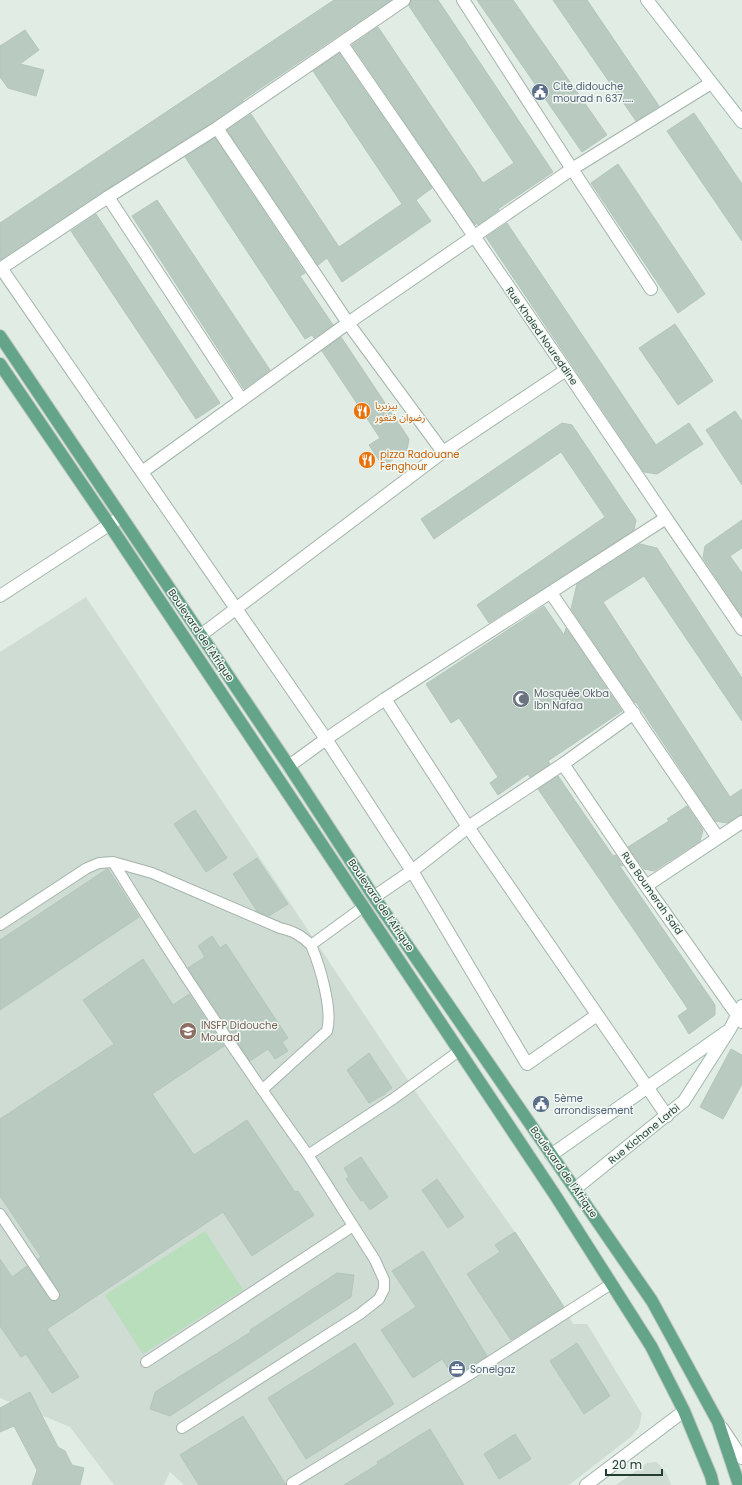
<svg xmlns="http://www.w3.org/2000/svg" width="742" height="1485" font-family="Poppins,'Noto Sans Arabic',sans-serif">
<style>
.built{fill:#cfdcd4}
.green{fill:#b9debc}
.building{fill:#b9cac0;stroke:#b3c6bb}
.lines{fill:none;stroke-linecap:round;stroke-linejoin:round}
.lane-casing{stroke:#a4b4ab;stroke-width:12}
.street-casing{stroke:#a4b4ab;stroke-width:14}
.secondary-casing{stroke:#9fb8ab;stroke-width:14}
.primary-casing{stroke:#c1c9c5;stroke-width:14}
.lane{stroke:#fff;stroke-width:10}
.street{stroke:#fff;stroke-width:12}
.secondary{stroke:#fff;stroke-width:12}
.primary{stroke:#64a488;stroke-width:12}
.labels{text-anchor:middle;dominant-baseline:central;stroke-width:3;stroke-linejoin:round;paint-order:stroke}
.service-label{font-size:10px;fill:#4e5e75;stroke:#f2f9f4;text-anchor:start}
.street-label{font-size:10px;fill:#213e31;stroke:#f2f9f4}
.food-label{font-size:10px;fill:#c56008;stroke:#f2f9f4;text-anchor:start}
.worship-label{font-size:10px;fill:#5b616d;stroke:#f2f9f4;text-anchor:start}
.education-label{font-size:10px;fill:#785e54;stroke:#f2f9f4;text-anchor:start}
</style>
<rect width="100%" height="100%" fill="#e1ece5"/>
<path class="built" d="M86,597L422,1101L515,1232L564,1307L573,1324H587L642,1414L639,1427L632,1436L569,1485H184L170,1472L164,1485H114L70,1427L0,1398V652Z
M657,1462L667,1474L671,1485H616L647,1463Z"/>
<path class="green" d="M205,1231L243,1290L143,1354L105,1295Z"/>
<path class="building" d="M334,0H391L243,100V101L213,122L104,191L0,260V223Z
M411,0H438L553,172L498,209L499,210L478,225L477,223L475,225L352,45L378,27L483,183L514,163L409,6Z
M477,0H513L607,135L582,152Z
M553,0H587L659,106L636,121Z
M25,30L39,50L20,64L44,70L36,96L8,88L0,77V46Z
M339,53L432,188L416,200L431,221L342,282L327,258L318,265L227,130L251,114L339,247L402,204L313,71Z
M694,113L742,184V241L667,131Z
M215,138L305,273L300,276L333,325L314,338L312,335L305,339L185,157Z
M618,164L705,294L678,313L591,183Z
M157,200L270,370L244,389L132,216Z
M96,214L220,403L196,419L71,231Z
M507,223L656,445L689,423L703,444L657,474L644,472L486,237Z
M675,324L713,381L678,405L639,348Z
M341,337L409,439L407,450L383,466L369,445L380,438L322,351Z
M735,411L742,421V485L706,430Z
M562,423L572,425L636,520L634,530L489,623L477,605L605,517L561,452L434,539L421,519Z
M742,520V548L730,556L742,573V616L703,558L705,546Z
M640,544L657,548L742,678V721L644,576L603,602L730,797L742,789V815L727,823L715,821L636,702L635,703L571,609L577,584Z
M544,606L564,635L566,628L622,711L548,761L550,764L530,777L528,774L498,795L490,783L498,777L459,718L451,723L426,684Z
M558,776L613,856L616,855L623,866L619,865L715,1005V1015L689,1034L678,1016L688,1009L538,789Z
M687,806L703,830L700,841L654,871L644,869L628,847L669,821L667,819Z
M195,810L227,858L206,872L174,824Z
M257,858L288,904L269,916L257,911L233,874Z
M107,869H108L139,917L0,1010V940Z
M212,936L220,948L226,944L288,1038L282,1042L288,1051L275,1059L268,1049L250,1061L188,968L205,957L198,946Z
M143,959L173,1005L189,994L224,1046L152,1094L194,1155L247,1120L295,1192L298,1191L314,1215L252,1256L223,1212L47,1329L79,1377L52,1393L26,1354L21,1357L0,1326V1259L12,1277L27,1266L51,1301H57L60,1295L38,1259L41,1257L0,1196V1119L114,1044L83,1000Z
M731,1049L742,1055V1084L723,1119L700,1107Z
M369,1053L392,1088L385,1093V1094L369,1103L347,1070Z
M361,1157L388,1197L370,1210L363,1200L361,1201L346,1179L349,1177L344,1168Z
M437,1179L464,1217L448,1228L422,1190Z
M515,1232L564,1307L511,1340L467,1274L500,1252L495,1245Z
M423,1251L487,1356L454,1377L442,1359L413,1378L381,1330L416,1307L392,1271Z
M337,1273L354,1275L351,1297L170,1416L150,1409L155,1392L251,1332L250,1330Z
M355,1343L394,1404L306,1459L268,1398Z
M577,1343L610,1396L584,1414L550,1361Z
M30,1392L58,1447L65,1451L72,1465L84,1468L80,1485H32L37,1470L14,1426L0,1432V1408Z
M243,1416L286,1485H199L180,1455Z
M430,1429L464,1485H344L378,1464L377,1462Z
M515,1434L531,1459L499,1479L484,1454Z"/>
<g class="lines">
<defs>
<path id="lane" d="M113,862C175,962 240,1060 308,1155
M0,925L87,868L99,863L113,862L152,873L280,928C293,931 301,935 311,945L363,907
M262,1090L327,1031C333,1010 320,966 311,945
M0,1214L54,1295
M146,1362L353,1226
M182,1428L360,1314L379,1299L384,1289V1280L375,1260L308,1155L393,1099L459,1051
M292,1483L469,1375L611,1284"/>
<path id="street" d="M463,0L572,169L651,289
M342,44L566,370L666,518L742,629
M217,128L348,323L443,452
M108,197L241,399
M1,268L326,739L412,871L527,1064L597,1015
M0,269L108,197L217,128L404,0
M142,472L348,323L572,169L711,83
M551,593L718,838
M0,596L121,517
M201,635L443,452L566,370
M385,699L468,827L667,1116
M563,764L646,886L742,1022
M289,766L326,739L385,699L666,518
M646,886L742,822
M374,897L412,871L468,827L563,764L634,713
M722,1428L742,1458
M586,1485L684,1411"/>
<path id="secondary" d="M647,0L742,122
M551,1155L726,1032
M575,1189L684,1101L730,1029L742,1006"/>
<path id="primary" d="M0,336L289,766L374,897L652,1301L718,1422L739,1485
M0,364L109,524L555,1195L651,1346L684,1411L711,1476L713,1485"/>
</defs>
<use href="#lane" class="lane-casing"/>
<use href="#street" class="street-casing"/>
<use href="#secondary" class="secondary-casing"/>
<use href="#primary" class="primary-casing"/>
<use href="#lane" class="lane"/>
<use href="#street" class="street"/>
<use href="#secondary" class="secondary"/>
<use href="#primary" class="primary"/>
</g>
<defs>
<symbol id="civic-disc" viewBox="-11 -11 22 22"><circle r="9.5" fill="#5c6f8a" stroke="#f2f9f4"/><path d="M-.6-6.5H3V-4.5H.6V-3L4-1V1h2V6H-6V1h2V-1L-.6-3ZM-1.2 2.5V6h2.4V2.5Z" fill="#fff"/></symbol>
<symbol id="restaurant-disc" viewBox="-11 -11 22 22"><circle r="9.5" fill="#e8710a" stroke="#f2f9f4"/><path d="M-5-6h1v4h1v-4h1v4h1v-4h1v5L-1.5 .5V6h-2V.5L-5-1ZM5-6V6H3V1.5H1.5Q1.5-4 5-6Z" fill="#fff"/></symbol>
<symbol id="mosque-disc" viewBox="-11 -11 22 22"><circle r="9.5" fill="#6b7280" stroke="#f2f9f4"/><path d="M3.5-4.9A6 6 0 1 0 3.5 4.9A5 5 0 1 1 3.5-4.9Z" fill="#fff"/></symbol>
<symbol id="university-disc" viewBox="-11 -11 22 22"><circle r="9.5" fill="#8d6e63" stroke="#f2f9f4"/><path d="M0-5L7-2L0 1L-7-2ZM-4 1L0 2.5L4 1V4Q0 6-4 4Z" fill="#fff"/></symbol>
<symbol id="office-disc" viewBox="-11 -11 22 22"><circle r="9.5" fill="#5c6f8a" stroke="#f2f9f4"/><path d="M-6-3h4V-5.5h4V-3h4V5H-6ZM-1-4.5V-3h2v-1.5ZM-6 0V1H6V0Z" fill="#fff"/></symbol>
</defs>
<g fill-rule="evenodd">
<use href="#civic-disc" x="530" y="82" width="20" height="20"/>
<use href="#restaurant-disc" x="352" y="401" width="20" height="20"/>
<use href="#restaurant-disc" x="357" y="450" width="20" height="20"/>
<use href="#mosque-disc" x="511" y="689" width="20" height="20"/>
<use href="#university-disc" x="178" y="1021" width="20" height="20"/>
<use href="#civic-disc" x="531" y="1094" width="20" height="20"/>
<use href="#office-disc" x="447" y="1359" width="20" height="20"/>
</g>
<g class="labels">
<g class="service-label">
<text x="553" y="86">Cite didouche<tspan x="553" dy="12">mourad n 637.....</tspan></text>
<text x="554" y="1098">5ème<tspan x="554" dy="12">arrondissement</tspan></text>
<text x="470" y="1369">Sonelgaz</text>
</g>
<g class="street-label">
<text transform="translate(542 336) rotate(55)">Rue Khaled Noureddine</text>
<text transform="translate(201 635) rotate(56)">Boulevard de l'Afrique</text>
<text transform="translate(652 893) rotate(55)">Rue Boumerah Saïd</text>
<text transform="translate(381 905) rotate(56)">Boulevard de l'Afrique</text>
<text transform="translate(644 1134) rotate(-39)">Rue Kichane Larbi</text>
<text transform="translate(564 1172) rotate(55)">Boulevard de l'Afrique</text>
</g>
<g class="food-label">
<text x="375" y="405">بيزيريا<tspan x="375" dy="12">رضوان فنغور</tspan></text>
<text x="380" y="454">pizza Radouane<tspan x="380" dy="12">Fenghour</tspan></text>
</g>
<g class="worship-label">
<text x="534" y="693">Mosquée Okba<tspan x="534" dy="12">Ibn Nafaa</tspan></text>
</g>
<g class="education-label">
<text x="201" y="1025">INSFP Didouche<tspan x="201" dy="12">Mourad</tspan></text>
</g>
</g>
<path d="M606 1469v6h56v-6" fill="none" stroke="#213e31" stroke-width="2"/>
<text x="612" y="1469" font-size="12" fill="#213e31" stroke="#f2f9f4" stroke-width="3" paint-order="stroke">20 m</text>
</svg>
